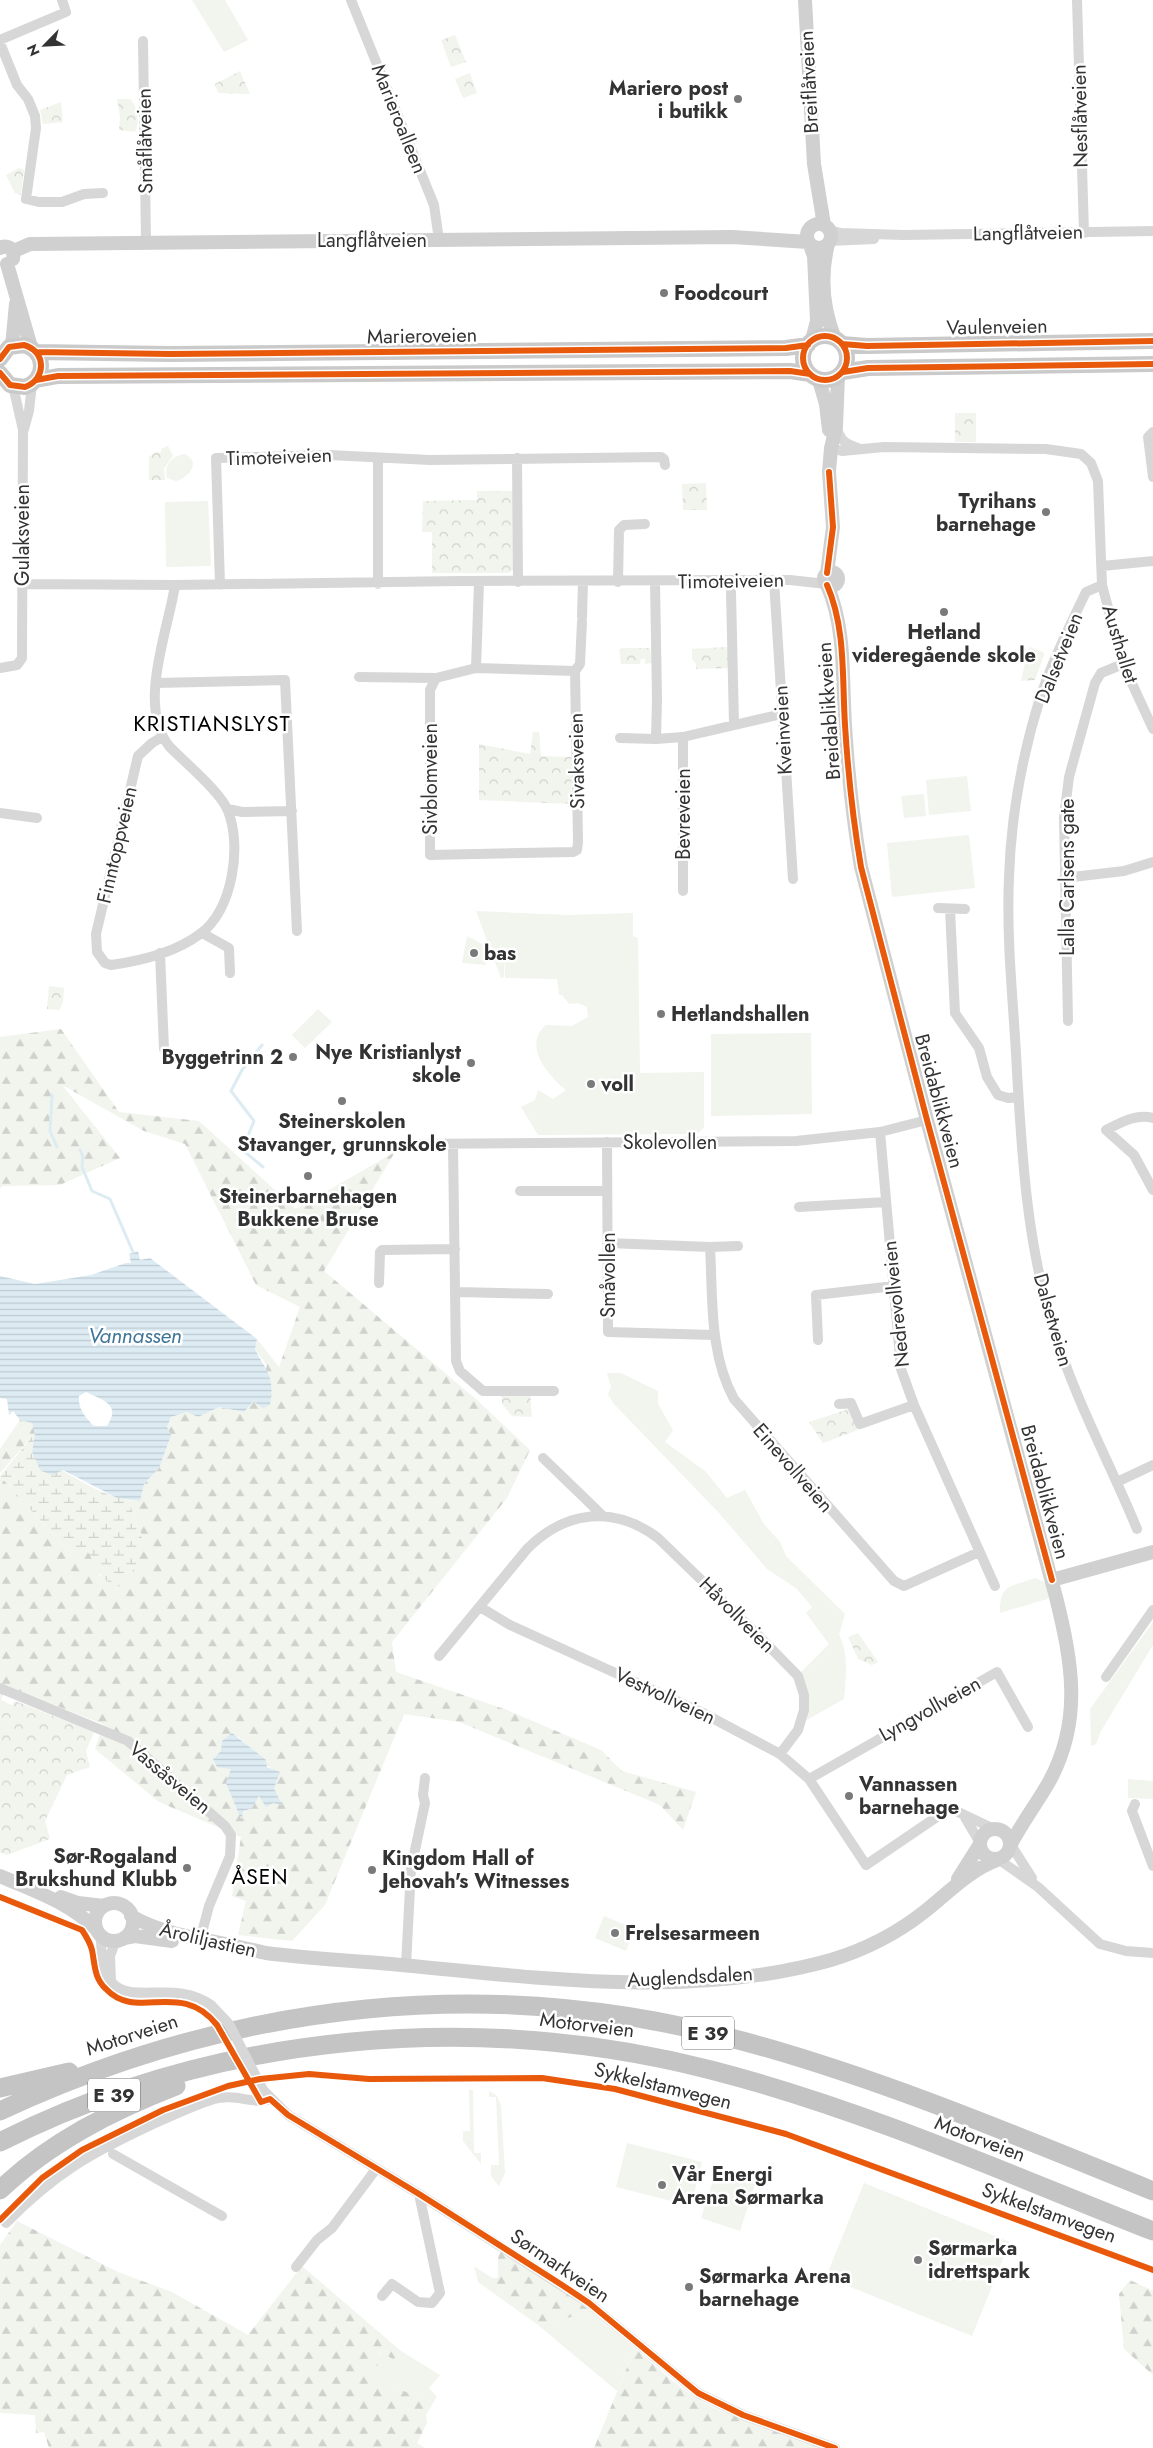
<svg xmlns="http://www.w3.org/2000/svg" width="1153" height="2448" font-family="Jost,sans-serif">
<style>
.grass{fill:#f1f5ed}
.forest{fill:url(#forest-firs);fill-rule:evenodd}
.wetland{fill:url(#wetland-marsh)}
.park{fill:url(#park-crowns)}
.water{fill:url(#water-rules);fill-rule:evenodd}
.lines{fill:none;stroke-linecap:round;stroke-linejoin:round}
.stream{stroke:#ddebf3;stroke-width:3}
.street{stroke:#d7d7d7;stroke-width:10}
.secondary{stroke:#d0d0d0;stroke-width:14}
.primary{stroke:#cacaca;stroke-width:16}
.highway{stroke:#c4c4c4;stroke-width:19}
.street-bridge{stroke:#d7d7d7;stroke-width:10}
.cycleway-casing{stroke:#fff;stroke-width:9}
.cycleway{stroke:#e8590c;stroke-width:6}
.poi-dot{fill:#7a7a7a;stroke:#fff;stroke-width:2}
.labels{text-anchor:middle;dominant-baseline:central;stroke-width:5;stroke-linejoin:round;paint-order:stroke}
.shield{fill:#fff;stroke:#707070;stroke-width:1}
.shield-label{font-size:19px;font-weight:bold;fill:#333}
.street-label{font-size:20px;fill:#333;stroke:#fff}
.poi-label{font-size:20px;font-weight:bold;fill:#333;stroke:#fff;text-anchor:start}
.water-label{font-size:21px;font-style:italic;fill:#3f7597;stroke:#fff}
.neighbourhood-label{font-size:21px;letter-spacing:1px;fill:#000;stroke:#fff}
.quarter-label{font-size:22px;letter-spacing:1px;fill:#000;stroke:#fff}
</style>
<defs>
<pattern id="forest-firs" width="22" height="20" patternUnits="userSpaceOnUse" patternTransform="scale(1.25)"><rect width="22" height="20" fill="#f1f5ed"/><path d="M5 1l3.5 6h-7zM16 11l3.5 6h-7z" fill="#cfd2cc"/></pattern>
<pattern id="wetland-marsh" width="20" height="14" patternUnits="userSpaceOnUse" patternTransform="scale(1.25)"><rect width="20" height="14" fill="#f1f5ed"/><path d="M1 5h8M5 5V1M11 12h8M15 12V8" fill="none" stroke="#cfd2cc"/></pattern>
<pattern id="park-crowns" width="20" height="18" patternUnits="userSpaceOnUse" patternTransform="scale(1.25)"><rect width="20" height="18" fill="#f1f5ed"/><path d="M2 6a3 3 0 1 1 6 0M12 15a3 3 0 1 1 6 0" fill="none" stroke="#cfd2cc"/></pattern>
<pattern id="water-rules" width="6" height="5" patternUnits="userSpaceOnUse" patternTransform="scale(1.25)"><rect width="6" height="5" fill="#ddebf3"/><path d="M0 2.5h6" fill="none" stroke="#becad1"/></pattern>
</defs>
<rect width="100%" height="100%" fill="#fff"/>
<path class="grass" d="M192,0H225L248,40L224,52Z
M184,454C202,461 189,478 176,481L167,478C163,466 172,456 184,454Z
M208,501L211,566L166,567L165,502Z
M967,776L971,811L929,815L926,780Z
M924,794L926,816L904,818L901,796Z
M969,835L975,888L892,897L887,843Z
M476,911L568,915L633,913V936L638,938L640,1073L704,1072V1128L697,1134L538,1135L521,1107L535,1100L538,1090L553,1099L566,1090C548,1076 522,1045 546,1025L572,1026L588,1017L587,1007L578,1003L569,1004L562,995H559L557,979L505,978V950L504,977L501,978Z
M467,936L482,944L486,965L462,963Z
M318,1009L332,1022L305,1048L292,1035Z
M811,1033L812,1114L711,1116V1034Z
M607,1373H621L658,1391V1404L673,1430L665,1442L705,1471L727,1498L745,1490L764,1524L780,1542L786,1556L845,1614L839,1635C849,1654 846,1677 844,1699L807,1720L809,1694L801,1672L829,1644L806,1613L812,1607L797,1589L767,1569L719,1513L613,1403L608,1394L611,1387Z
M1035,1578L1046,1583L1050,1598L1000,1613C1000,1583 1009,1588 1035,1578Z
M1153,1622V1645L1101,1731L1096,1744L1091,1746L1090,1709Z
M1128,1779L1153,1781V1799L1128,1798Z
M604,1916L635,1929L626,1951L595,1938Z
M469,2090H473L474,2153H481V2164L463,2141V2131H470Z
M489,2091L497,2096L501,2105L505,2173L499,2186L491,2176V2165H499L496,2097H489Z
M627,2143L702,2162L691,2206L616,2187Z
M717,2168L756,2181L740,2231L701,2218Z
M864,2183L1010,2242L972,2336L826,2277Z
M592,2312L635,2348L617,2391L538,2325Z
M382,2351L398,2357L401,2351L440,2375L429,2388L437,2397L433,2403L359,2373L373,2369Z"/>
<path class="forest" d="M61,1029L119,1112L199,1121L296,1209L395,1152L324,1271L477,1400L530,1450L507,1498L392,1642L396,1672L507,1710L601,1750L622,1771L696,1792L683,1830L660,1805L459,1722L404,1714L325,1905L292,1941L238,1935L246,1901L232,1896L241,1837L159,1802L95,1749L103,1724L0,1684V1476L62,1544L72,1547H85L94,1561L100,1577L142,1536L128,1500L140,1501L144,1484L159,1468L167,1427L171,1417L187,1412L198,1417L219,1407L244,1412L267,1366L255,1349L257,1339L279,1367L300,1307L256,1285L185,1144L144,1131L62,1085L120,1158L60,1185L2,1186L0,1189V1037ZM238,1736L274,1771V1788C261,1795 247,1804 241,1819L232,1769L213,1759Z
M20,1420L32,1423L35,1433L0,1473V1449Z
M17,2221L118,2272L172,2292L248,2335L302,2266L401,2351L398,2357L393,2359L380,2352L381,2362L370,2372L360,2373L433,2403L426,2415L427,2423L417,2443L425,2448H49L44,2432L36,2433L35,2415L0,2413V2245Z
M501,2251L546,2279L592,2312L538,2325L478,2282L474,2266L492,2278H498V2258Z
M1130,2280L1153,2291V2375L1124,2349L1119,2294Z
M635,2348C657,2367 680,2389 705,2403C744,2423 788,2434 829,2448H594Z"/>
<path class="wetland" d="M35,1433L32,1452C62,1469 93,1493 128,1500L142,1536L136,1566L121,1587C97,1581 97,1566 85,1547H72L62,1544L0,1476Z"/>
<path class="park" d="M455,35L466,62L451,67L441,40Z
M240,71L250,94L218,93L215,84Z
M470,73L477,93L463,98L455,79Z
M117,99H130C138,108 140,121 135,132L119,130L120,117Z
M61,102L63,122L43,124L40,110Z
M19,168L24,170L21,195L15,193L6,175Z
M955,413H976V442H955Z
M168,446L173,456L164,468L165,480H149V457L156,452L161,453V449Z
M706,483L707,510H683L682,484Z
M477,491H514V569L509,573H432V532H422L423,501L477,500Z
M727,647L730,655V668L696,669V664L692,659V649Z
M1029,647L1043,652L1044,655L1035,680L1021,681Z
M626,648H650L652,663L645,664V659H641L640,664H621L619,649Z
M533,732H539L541,756L571,757L572,804L479,800V744L530,754Z
M49,986L64,988L63,1002L59,1010L47,1009Z
M530,1393L532,1417L512,1416L502,1404L501,1394Z
M849,1409L858,1430L823,1443L809,1422Z
M858,1633L878,1662L872,1665L858,1659L848,1637Z
M0,1690L4,1691L1,1700L12,1705L15,1701L94,1732L86,1751L90,1767L67,1775L45,1821L50,1839L7,1855L0,1852Z"/>
<path class="water" d="M138,1251L140,1260L150,1258L257,1339L255,1349C267,1373 275,1376 270,1405L263,1408L253,1401L244,1412L219,1407L198,1417L187,1412L171,1417L167,1427L171,1435L159,1468L144,1484L140,1501L117,1498L63,1470L53,1475L41,1471L32,1452L35,1433L32,1423L20,1420L13,1411L9,1415L7,1399L0,1398V1276L35,1284L91,1275L126,1263H131L129,1254ZM86,1392C102,1400 122,1404 107,1426H94C85,1417 78,1409 79,1396Z
M232,1733L266,1760L267,1767L280,1772L274,1788L282,1805L273,1803L266,1807L259,1796L252,1808L244,1811L241,1819L226,1783L231,1769L217,1767L213,1759L221,1751L222,1741Z"/>
<g class="lines">
<path class="stream" d="M262,1045L242,1070L231,1091L254,1121L245,1143V1152L263,1167
M52,1095L50,1131L57,1147
M80,1150L83,1157L82,1167L92,1191L110,1199L133,1252"/>
<path class="street" d="M351,0L434,205L439,240
M1077,0L1084,233
M0,40L66,12L62,0
M143,41L146,241
M0,43L17,85L28,99L35,116L36,128L26,199L39,202H62L84,194L103,193
M829,230L841,233L903,235L1153,231
M830,241L874,239
M836,427C841,440 844,444 858,448
M24,429L29,411L32,384
M1153,432L1148,437L1153,477
M831,448L842,451L884,447L1046,449L1081,454L1091,463L1098,481L1102,585L1086,592C1070,625 1053,660 1041,695C1023,752 1011,816 1009,877C1006,942 1014,1007 1017,1072C1022,1157 1027,1244 1053,1327C1074,1398 1109,1461 1137,1529
M517,458L518,582
M378,459V584
M1102,566L1153,561
M774,581L793,879
M618,582L619,530L624,525L645,524
M655,582L657,699L656,739L683,737
M22,584L175,585L460,581L790,580L826,584
M220,585L216,458L329,455L430,460L661,457L664,459L665,465
M1102,585L1123,664L1153,729
M731,592L734,725
M582,617L583,582
M0,668L17,665L22,658L23,430L13,386
M476,668L575,671L578,842L577,850L573,852L430,855V690L436,678L476,668L479,582
M575,671L580,664L582,622
M359,677L436,678
M156,683L285,680L297,931
M162,737L152,743L138,756L96,934L97,952L105,963L111,965C140,961 176,952 200,934C233,910 242,846 228,811C221,792 184,762 169,746C137,705 168,632 175,585
M620,738L656,739
M228,809L242,812L292,811
M0,813L37,818
M1064,878L1124,871L1153,862
M683,891V737L782,714
M938,908L965,909
M950,909L955,1013L979,1048L987,1077L998,1095L1008,1098L1018,1097
M202,933L229,948L230,973
M160,953L164,1049
M1068,1021L1064,817L1069,777L1095,683L1101,673L1123,664
M1153,1118C1137,1113 1120,1123 1106,1130L1134,1155L1153,1190
M880,1132L901,1369L914,1405L995,1586
M607,1142L608,1332L714,1335
M411,1144L796,1141L880,1132L927,1120
M453,1144L456,1361L460,1371L483,1391H554
M520,1191H607
M799,1207L886,1202
M608,1243L710,1247C713,1299 709,1353 734,1399L894,1581L904,1586L979,1552
M710,1247L738,1246
M379,1283L380,1252L382,1250L455,1249
M456,1292L548,1294
M818,1340L816,1295L894,1286
M839,1404L851,1403L860,1424L914,1405
M543,1458L602,1515
M1117,1482L1153,1465
M480,1607L510,1625L701,1712L780,1754L809,1779L866,1865L947,1810H954L994,1829
M439,1656L527,1549C566,1510 614,1505 658,1538L757,1634L798,1676L804,1695V1710L798,1730L780,1754
M1106,1677L1153,1610
M0,1688L128,1741L225,1826L231,1835L230,1856L209,1906L200,1940
M809,1779L997,1672L1028,1727
M1135,1804L1132,1811L1153,1866
M963,1814L980,1843
M1011,1845L1032,1878
M998,1859L1038,1887L1100,1944L1126,1951L1153,1953
M101,1936C100,2030 163,1970 211,2005
M406,1965L411,1869L425,1803L423,1795L425,1778
M111,1981L110,1956L116,1940
M263,2090L288,2115L419,2194L589,2303L698,2393L743,2415L835,2448
M113,2154L222,2216
M6,2223C54,2174 89,2154 151,2125C171,2116 192,2106 214,2099C235,2093 254,2105 270,2099
M296,2267L317,2240L332,2228L376,2169
M382,2296L392,2284L418,2302L432,2303L440,2293L419,2194"/>
<path class="secondary" d="M805,0L814,164L824,225
M807 236a12 12 0 1 1 24 0a12 12 0 1 1-24 0Z
M828,244C820,276 823,309 835,339
M810,245L814,256L817,321L812,340
M0,248C5,245 10,247 14,251L13,259
M14,251L30,244L732,237L808,242
M7,264L31,347
M12,346L16,304
M819,380L826,404L829,430
M824 579a7 7 0 1 1 14 0a7 7 0 1 1-14 0Z
M827,573L833,527L829,472L831,448L836,427L838,376
M827,585C846,628 842,679 845,725C848,773 853,820 861,867L927,1120L1056,1597C1072,1662 1083,1720 1049,1782C1037,1803 1022,1823 1011,1844
M1052,1580L1153,1552
M980 1844a15 15 0 1 1 30 0a15 15 0 1 1-30 0Z
M0,1876C34,1891 71,1903 97,1930
M958,1879L980,1844
M61,1897L78,1903L104,1906
M95 1922a19 19 0 1 1 38 0a19 19 0 1 1-38 0Z
M131,1916C161,1933 193,1938 226,1944C240,1947 253,1950 266,1953C303,1958 342,1960 379,1963C528,1976 685,2001 831,1960C864,1950 896,1934 924,1912C947,1894 968,1871 997,1860
M124,1938L135,1936L172,1941"/>
<path class="primary" d="M803 358a22 22 0 1 1 44 0a22 22 0 1 1-44 0Z
M842,344L867,346L1153,341
M36,352L170,354L786,348L808,345
M0,359L9,347L24,345C46,351 47,379 25,387L10,385L0,373
M843,372L868,368L1153,364
M36,380L58,376L790,371L810,374"/>
<path class="highway" d="M0,2088L69,2072
M0,2111C236,2001 493,1972 746,2042C885,2080 1019,2137 1153,2191
M0,2142C218,2032 476,2010 711,2070C863,2109 1008,2174 1153,2231
M0,2190C50,2142 112,2111 176,2086"/>
<path class="street-bridge" d="M211,2005L229,2024L263,2090"/>
<defs>
<path id="cycleway" d="M803 358a22 22 0 1 1 44 0a22 22 0 1 1-44 0Z
M842,344L867,346L1153,341
M36,352L170,354L786,348L808,345
M0,359L9,347L24,345C46,351 47,379 25,387L10,385L0,373
M843,372L868,368L1153,364
M36,380L58,376L790,371L810,374
M827,573L833,527L829,472
M827,585C846,628 842,679 845,725C848,773 853,820 861,867L927,1120L1052,1580
M0,1897L82,1930C86,1936 90,1942 92,1950C95,1965 94,1978 106,1989C137,2022 180,1979 217,2025L261,2102L270,2099L288,2115L419,2194L562,2285L589,2303L698,2393L743,2415L835,2448
M0,2220L42,2178L82,2150L163,2110L228,2086L260,2079L309,2074L369,2079L542,2078L615,2089L786,2134L1153,2270"/>
</defs>
<use href="#cycleway" class="cycleway-casing"/>
<use href="#cycleway" class="cycleway"/>
</g>
<g class="poi-dot">
<circle cx="738" cy="99" r="5"/>
<circle cx="664" cy="293" r="5"/>
<circle cx="1046" cy="512" r="5"/>
<circle cx="944" cy="612" r="5"/>
<circle cx="474" cy="953" r="5"/>
<circle cx="661" cy="1014" r="5"/>
<circle cx="293" cy="1057" r="5"/>
<circle cx="471" cy="1063" r="5"/>
<circle cx="591" cy="1084" r="5"/>
<circle cx="342" cy="1101" r="5"/>
<circle cx="308" cy="1176" r="5"/>
<circle cx="849" cy="1796" r="5"/>
<circle cx="187" cy="1868" r="5"/>
<circle cx="372" cy="1870" r="5"/>
<circle cx="615" cy="1933" r="5"/>
<circle cx="662" cy="2185" r="5"/>
<circle cx="918" cy="2260" r="5"/>
<circle cx="689" cy="2287" r="5"/>
</g>
<g class="labels">
<g class="shield">
<rect x="682" y="2016.5" width="52" height="33" rx="4"/>
<rect x="88" y="2078.5" width="52" height="33" rx="4"/>
</g>
<g class="shield-label">
<text x="708" y="2033">E 39</text>
<text x="114" y="2095">E 39</text>
</g>
<g class="street-label">
<text transform="translate(809 82) rotate(-93)">Breiflåtveien</text>
<text transform="translate(1080 116) rotate(-91)">Nesflåtveien</text>
<text transform="translate(399 119) rotate(68)">Marieroalleen</text>
<text transform="translate(145 141) rotate(-91)">Småflåtveien</text>
<text transform="translate(1028 233) rotate(-1)">Langflåtveien</text>
<text x="372" y="240">Langflåtveien</text>
<text transform="translate(997 327) rotate(-1)">Vaulenveien</text>
<text transform="translate(422 336) rotate(-1)">Marieroveien</text>
<text transform="translate(279 457) rotate(-2)">Timoteiveien</text>
<text transform="translate(22 535) rotate(-90)">Gulaksveien</text>
<text transform="translate(731 581) rotate(-1)">Timoteiveien</text>
<text transform="translate(1120 644) rotate(73)">Austhallet</text>
<text transform="translate(1059 658) rotate(-68)">Dalsetveien</text>
<text transform="translate(829 711) rotate(-94)">Breidablikkveien</text>
<text transform="translate(783 730) rotate(-93)">Kveinveien</text>
<text transform="translate(577 761) rotate(-91)">Sivaksveien</text>
<text transform="translate(430 779) rotate(-90)">Sivblomveien</text>
<text transform="translate(683 814) rotate(-90)">Bevreveien</text>
<text transform="translate(117 845) rotate(-77)">Finntoppveien</text>
<text transform="translate(1067 877) rotate(-90)">Lalla Carlsens gate</text>
<text transform="translate(939 1101) rotate(75)">Breidablikkveien</text>
<text x="670" y="1142">Skolevollen</text>
<text transform="translate(608 1275) rotate(-90)">Småvollen</text>
<text transform="translate(896 1304) rotate(-96)">Nedrevollveien</text>
<text transform="translate(1053 1320) rotate(74)">Dalsetveien</text>
<text transform="translate(793 1468) rotate(49)">Einevollveien</text>
<text transform="translate(1045 1492) rotate(75)">Breidablikkveien</text>
<text transform="translate(737 1615) rotate(45)">Håvollveien</text>
<text transform="translate(665 1696) rotate(25)">Vestvollveien</text>
<text transform="translate(930 1709) rotate(-29)">Lyngvollveien</text>
<text transform="translate(170 1778) rotate(40)">Vassåsveien</text>
<text transform="translate(208 1940) rotate(13)">Åroliljastien</text>
<text transform="translate(690 1977) rotate(-3)">Auglendsdalen</text>
<text transform="translate(587 2025) rotate(7)">Motorveien</text>
<text transform="translate(132 2035) rotate(-18)">Motorveien</text>
<text transform="translate(663 2086) rotate(14)">Sykkelstamvegen</text>
<text transform="translate(980 2139) rotate(21)">Motorveien</text>
<text transform="translate(1049 2213) rotate(20)">Sykkelstamvegen</text>
<text transform="translate(560 2266) rotate(34)">Sørmarkveien</text>
</g>
<g class="poi-label">
<text x="728" y="88" text-anchor="end">Mariero post<tspan x="728" dy="23">i butikk</tspan></text>
<text x="674" y="293">Foodcourt</text>
<text x="1036" y="501" text-anchor="end">Tyrihans<tspan x="1036" dy="23">barnehage</tspan></text>
<text x="944" y="632" text-anchor="middle">Hetland<tspan x="944" dy="23">videregående skole</tspan></text>
<text x="484" y="953">bas</text>
<text x="671" y="1014">Hetlandshallen</text>
<text x="461" y="1052" text-anchor="end">Nye Kristianlyst<tspan x="461" dy="23">skole</tspan></text>
<text x="283" y="1057" text-anchor="end">Byggetrinn 2</text>
<text x="601" y="1084">voll</text>
<text x="342" y="1121" text-anchor="middle">Steinerskolen<tspan x="342" dy="23">Stavanger, grunnskole</tspan></text>
<text x="308" y="1196" text-anchor="middle">Steinerbarnehagen<tspan x="308" dy="23">Bukkene Bruse</tspan></text>
<text x="859" y="1784">Vannassen<tspan x="859" dy="23">barnehage</tspan></text>
<text x="177" y="1856" text-anchor="end">Sør-Rogaland<tspan x="177" dy="23">Brukshund Klubb</tspan></text>
<text x="382" y="1858">Kingdom Hall of<tspan x="382" dy="23">Jehovah's Witnesses</tspan></text>
<text x="625" y="1933">Frelsesarmeen</text>
<text x="672" y="2174">Vår Energi<tspan x="672" dy="23">Arena Sørmarka</tspan></text>
<text x="928" y="2248">Sørmarka<tspan x="928" dy="23">idrettspark</tspan></text>
<text x="699" y="2276">Sørmarka Arena<tspan x="699" dy="23">barnehage</tspan></text>
</g>
<g class="water-label">
<text x="135" y="1336">Vannassen</text>
</g>
<g class="neighbourhood-label">
<text x="260" y="1877">ÅSEN</text>
</g>
<g class="quarter-label">
<text x="212" y="723">KRISTIANSLYST</text>
</g>
</g>
<g transform="translate(45 45) rotate(246)" stroke="#ffffff" stroke-width="4" paint-order="stroke">
<path d="M0-4L9 19L0 12L-9 19Z" fill="#333333"/>
<text y="-8" font-size="14" font-weight="bold" text-anchor="middle" fill="#333333">N</text>
</g>
</svg>
